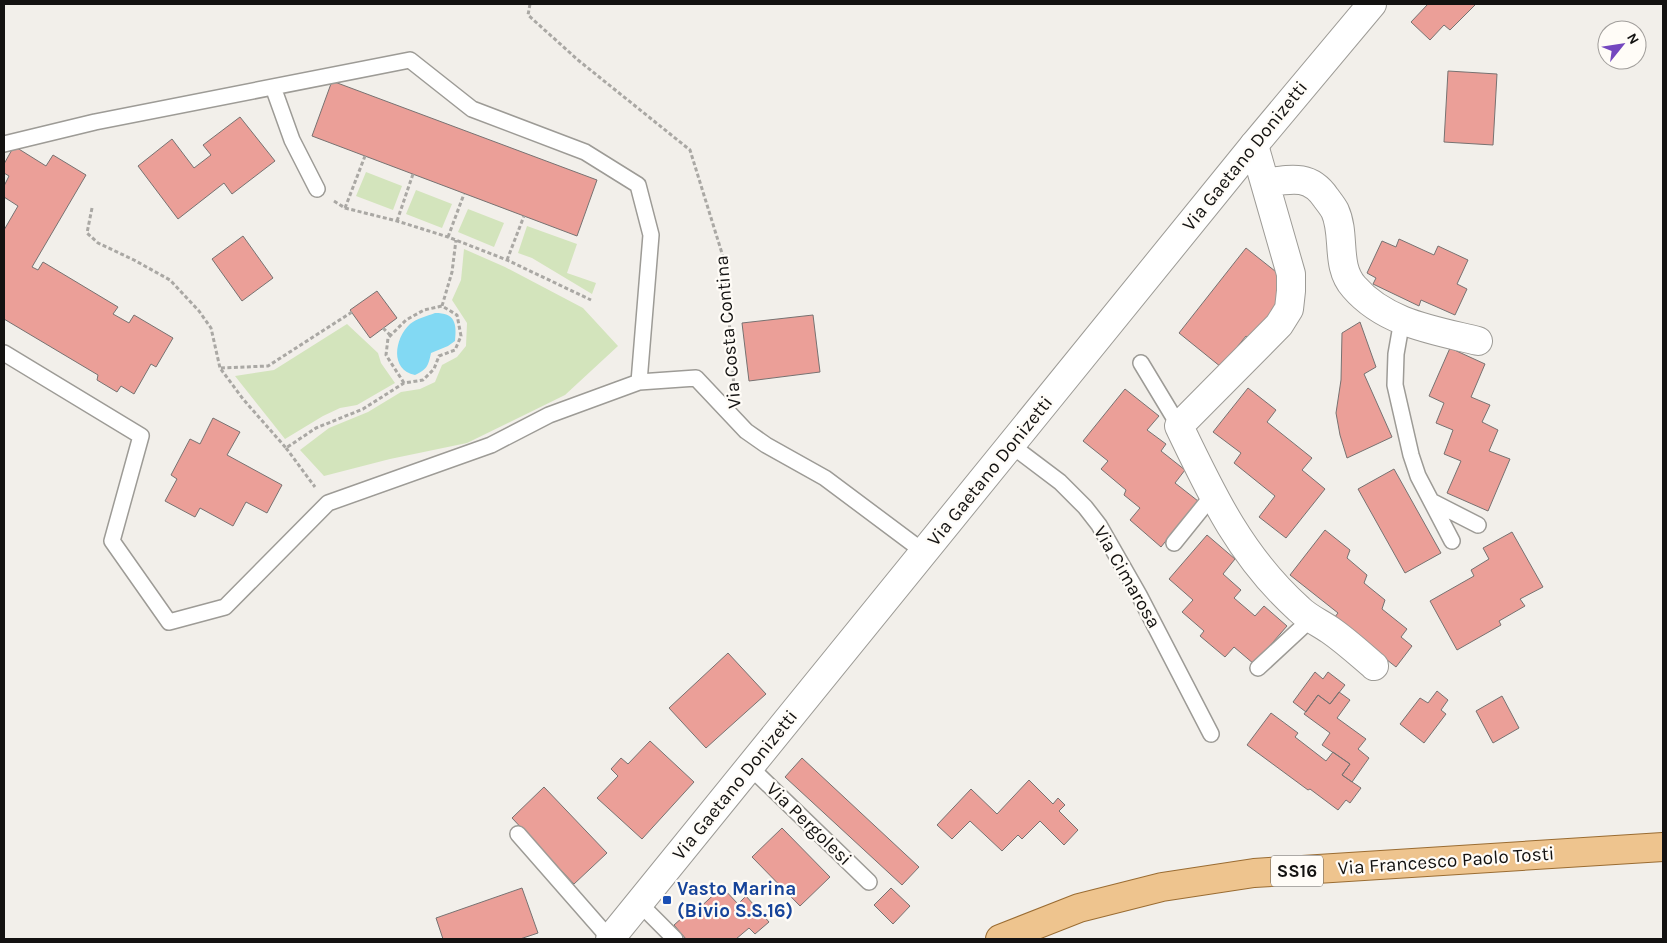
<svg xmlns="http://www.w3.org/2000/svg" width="1667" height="943" font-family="Karla,sans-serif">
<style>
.green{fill:#d3e4bc}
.water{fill:#82d9f3}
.building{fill:#eb9f98;stroke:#777271}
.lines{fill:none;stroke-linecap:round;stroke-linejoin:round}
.lane-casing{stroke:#9d9b96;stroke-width:18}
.street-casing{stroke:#9d9b96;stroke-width:30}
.secondary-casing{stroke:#9d9b96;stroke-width:30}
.primary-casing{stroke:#9a6c32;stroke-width:30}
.path{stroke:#aaa8a4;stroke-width:3;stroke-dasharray:4 2.5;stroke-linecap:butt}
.lane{stroke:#fff;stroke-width:15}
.street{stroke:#fff;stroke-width:28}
.secondary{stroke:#fff;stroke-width:28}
.primary{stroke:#eec48e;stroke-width:28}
.transit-dot{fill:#1a4fb4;stroke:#fffcf7;stroke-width:2}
.labels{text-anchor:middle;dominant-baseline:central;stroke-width:4.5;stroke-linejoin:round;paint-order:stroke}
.shield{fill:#fffcf7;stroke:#5a5856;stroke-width:1}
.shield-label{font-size:18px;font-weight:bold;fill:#131211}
.street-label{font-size:19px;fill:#131211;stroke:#fffcf7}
.transit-label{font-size:19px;font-weight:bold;fill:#164399;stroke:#fffcf7;text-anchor:start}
</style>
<rect width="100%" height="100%" fill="#f2efea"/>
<path class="green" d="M366,172L402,186L393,210L356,196Z
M416,190L452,204L442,228L406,214Z
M468,209L504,223L494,247L458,232Z
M527,226L577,244L567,273L596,283L592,294L532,258L518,253Z
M464,249L505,267L583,308L618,346L565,395L467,443L390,459L324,476L300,450L329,428L368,412L401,392L420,389L435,382L442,365L457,357L466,346L467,323L452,300L461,280Z
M347,324L378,353L381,363L395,383L357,405L340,408L323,416L285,439L235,376L274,370Z"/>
<path class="water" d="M435,313C455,313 457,323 455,341L448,346L431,353C428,367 427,369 415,375C390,370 394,339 410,324C416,319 427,316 435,313Z"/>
<path class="building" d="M1428,4H1476L1450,30L1444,25L1430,40L1411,22Z
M1448,71L1497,74L1493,145L1444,142Z
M332,81L597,180L577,236L312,136Z
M240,117L275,161L232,194L224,183L178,219L138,166L172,139L194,168L211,155L203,145Z
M14,146L46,166L53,155L86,175L32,267L38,270L43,262L118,307L113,314L129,323L134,315L173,338L156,367L151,364L134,394L121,386L117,392L97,380L98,375L4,319V230L18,206L4,197V186L9,176L4,173V164Z
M243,236L273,278L242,301L212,259Z
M1399,239L1434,255L1438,246L1468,260L1457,284L1467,289L1455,315L1421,300L1419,306L1373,284L1376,278L1367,273L1382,241L1396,247Z
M1246,248L1290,283L1254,343L1246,336L1221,367L1179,333Z
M377,291L397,318L370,338L350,310Z
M813,315L820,372L749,381L742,323Z
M1360,322L1376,367L1364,374L1392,437L1347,458L1340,435L1336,413L1341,380L1342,333Z
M1450,348L1485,364L1471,397L1490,405L1482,422L1498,430L1489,451L1510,459L1488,511L1447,493L1461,461L1444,454L1453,430L1436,423L1444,403L1429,396Z
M1248,388L1276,410L1267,422L1312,458L1302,470L1325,489L1286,538L1259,517L1275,496L1234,463L1241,453L1213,432Z
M1125,389L1159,416L1147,430L1166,444L1161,451L1185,470L1175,483L1198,501L1161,547L1130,520L1140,508L1124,495L1126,490L1101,469L1108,461L1083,441Z
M213,418L240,432L227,455L282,485L267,513L246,502L233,526L200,508L195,517L165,501L177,479L171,475L190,439L200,444Z
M1394,469L1441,553L1405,573L1358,489Z
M1325,530L1350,550L1347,558L1367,575L1364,583L1385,600L1382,609L1407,629L1401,637L1412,646L1396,667L1334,618L1338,613L1290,575Z
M1512,532L1543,587L1520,599L1525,606L1499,621L1501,625L1457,650L1430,601L1474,576L1471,570L1489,559L1483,548Z
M1207,535L1235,559L1223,574L1241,590L1234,598L1255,616L1264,606L1287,626L1254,664L1234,647L1225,657L1200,636L1204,631L1182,612L1193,600L1169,579Z
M728,653L766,694L706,748L669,708Z
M1315,672L1323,679L1328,672L1345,685L1330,704L1318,695L1306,712L1293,702Z
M1437,691L1448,700L1441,710L1446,714L1424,743L1400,724L1420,698L1428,703Z
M1339,692L1350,700L1337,718L1366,739L1358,749L1369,758L1352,782L1342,775L1350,764L1322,745L1330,733L1304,714L1318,695L1330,704Z
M1502,696L1519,728L1493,743L1476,711Z
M1271,713L1298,733L1295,737L1326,761L1333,752L1350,764L1342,775L1361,788L1350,803L1346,800L1338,810L1310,789L1308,790L1247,745Z
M650,741L694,782L642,839L597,798L618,776L611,769L621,758L628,764Z
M802,758L919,867L902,885L785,777Z
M1029,780L1053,804L1058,798L1065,805L1059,811L1078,830L1064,845L1040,821L1022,839L1018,835L1002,851L970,821L952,839L937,825L971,789L997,814Z
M544,787L607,853L574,884L512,818Z
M782,828L830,877L800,906L752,857Z
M722,887L738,904L746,896L769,922L755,934L749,928L736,939H686L674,925L692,909L695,912Z
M522,888L538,933L520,939H443L436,918Z
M891,888L910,906L893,924L874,905Z"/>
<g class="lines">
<defs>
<path id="lane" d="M273,87L292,140L317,189
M4,144L95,122L410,60L472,109L585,152L638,185L651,235L639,382
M1402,320L1396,354L1395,385L1411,455L1418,476L1452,541
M4,353L141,436L112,541L169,622L225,607L328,503L491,445L549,415L639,382L696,378L746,431L766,445L825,478L924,552
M1141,363L1179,426
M1011,445L1060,482L1085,507L1099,525L1139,595L1211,734
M1431,501L1478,525
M1174,543L1212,496
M1258,668L1312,618
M750,767L869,882
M518,834L610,939
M639,903L675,939"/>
<path id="street" d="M1254,145L1291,274V291L1289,309L1279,325L1179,426C1212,495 1241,557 1299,609C1308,618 1320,623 1330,630C1346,641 1360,654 1374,666
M1265,183C1291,179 1310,174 1326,198C1329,202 1333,207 1335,211C1346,235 1335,266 1354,287C1385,323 1433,330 1478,341"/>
<path id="secondary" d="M610,939L1254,145L1372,4"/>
<path id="primary" d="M1000,939L1079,908L1162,887L1254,873L1663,847"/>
</defs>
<use href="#lane" class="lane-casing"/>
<use href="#street" class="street-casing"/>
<use href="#secondary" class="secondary-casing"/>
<use href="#primary" class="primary-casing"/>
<path class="path" d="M530,4L528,15L578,60L690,150L725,263L734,388
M334,201L345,208L397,221L448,237L507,260L591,300
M92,208L87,233L98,243L134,260L170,280L199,311L211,328L220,368
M345,208L365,156
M397,221L413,174
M448,237L464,194
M507,260L524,216
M352,312L268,366L220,368L243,399L286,448L316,428L363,409L404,383L423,380L434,369L439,356L455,350L461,336L457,315L442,306L452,272L456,240
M383,328L391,336
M404,383L386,355L388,338L406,320L424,310L442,306
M286,448L315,487"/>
<use href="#lane" class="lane"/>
<use href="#street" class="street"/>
<use href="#secondary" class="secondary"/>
<use href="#primary" class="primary"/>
</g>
<rect class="transit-dot" x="662" y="895" width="10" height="10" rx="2.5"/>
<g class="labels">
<rect class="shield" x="1271" y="855.5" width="52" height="31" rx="4"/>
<g class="shield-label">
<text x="1297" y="871">SS16</text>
</g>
<g class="street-label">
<text transform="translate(1245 156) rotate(-51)">Via Gaetano Donizetti</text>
<text transform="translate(728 332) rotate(-95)">Via Costa Contina</text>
<text transform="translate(990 471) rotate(-51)">Via Gaetano Donizetti</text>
<text transform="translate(1127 577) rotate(60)">Via Cimarosa</text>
<text transform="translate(735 785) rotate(-51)">Via Gaetano Donizetti</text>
<text transform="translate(809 824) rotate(44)">Via Pergolesi</text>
<text transform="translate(1446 861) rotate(-4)">Via Francesco Paolo Tosti</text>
</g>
<g class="transit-label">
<text x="677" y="889">Vasto Marina<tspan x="677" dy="22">(Bivio S.S.16)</tspan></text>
</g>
</g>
<rect width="1667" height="943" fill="none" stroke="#131211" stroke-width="10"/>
<g transform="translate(1622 45) rotate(60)"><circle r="24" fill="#fffcf7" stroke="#a19e9b"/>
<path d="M0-4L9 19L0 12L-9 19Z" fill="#7447bf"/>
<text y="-8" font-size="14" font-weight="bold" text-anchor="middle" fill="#131211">N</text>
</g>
</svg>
